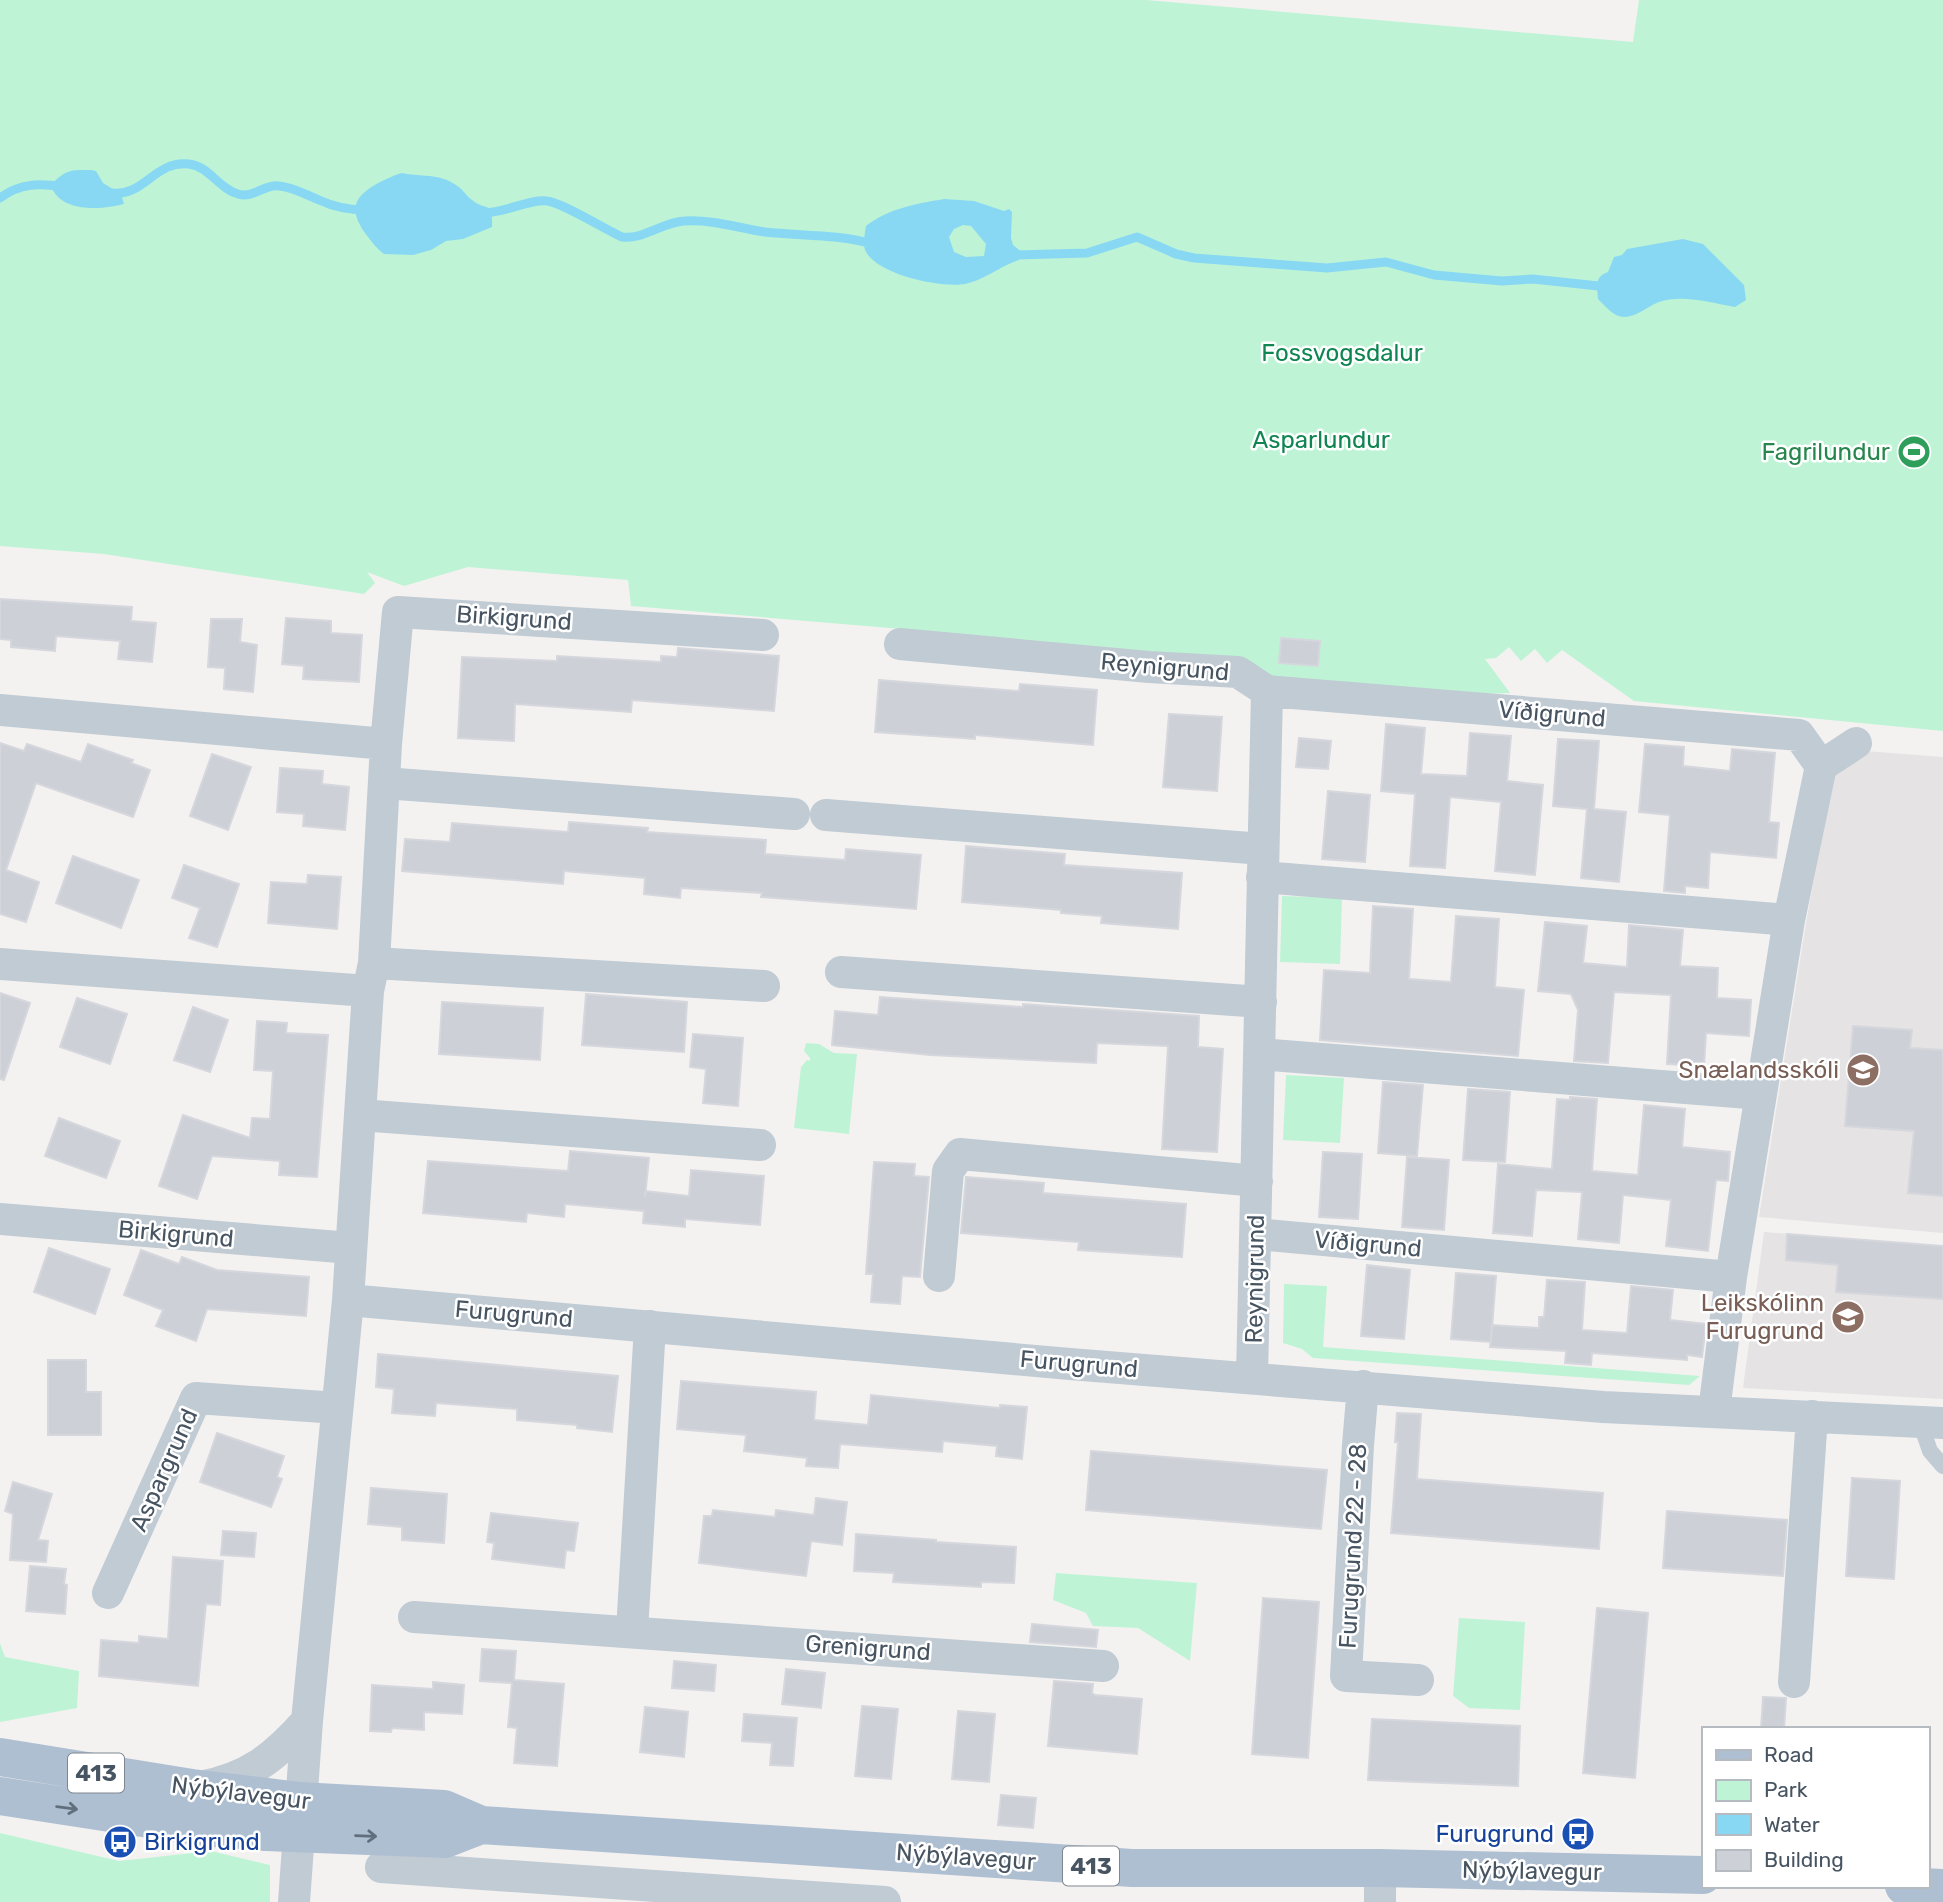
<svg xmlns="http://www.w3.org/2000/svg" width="1943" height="1902" font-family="Rubik,sans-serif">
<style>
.education{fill:#e5e3e3}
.green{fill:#bef4d5}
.water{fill:#88d8f4;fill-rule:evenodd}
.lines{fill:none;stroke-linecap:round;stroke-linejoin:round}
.stream{stroke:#88d8f4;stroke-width:9}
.building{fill:#cdd0d7;stroke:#d5d7dd;stroke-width:2}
.service{stroke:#c1cbd4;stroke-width:16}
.minor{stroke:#c1cbd4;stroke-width:32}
.primary{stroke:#afbfd2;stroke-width:38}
.oneway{stroke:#616f7d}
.labels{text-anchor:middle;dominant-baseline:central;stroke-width:5;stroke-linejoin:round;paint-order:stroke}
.shield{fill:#fff;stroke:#7e8790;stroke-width:2}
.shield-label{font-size:23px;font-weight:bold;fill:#475461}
.park-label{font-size:24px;fill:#0f8551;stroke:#fff}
.leisure-label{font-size:24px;fill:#27864d;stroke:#fff;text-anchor:end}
.street-label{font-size:24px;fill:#475461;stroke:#fff}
.education-label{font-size:24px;fill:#785e54;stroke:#fff;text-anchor:end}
.transit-label{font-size:24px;fill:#164399;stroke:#fff;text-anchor:end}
</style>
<rect width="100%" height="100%" fill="#f4f2f1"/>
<path class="education" d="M1838,749L1943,757V1233L1759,1217L1806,923Z
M1764,1232L1943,1246V1399L1743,1388Z"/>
<path class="green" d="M0,0H1146L1633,42L1639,0H1943V731L1634,701L1562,650L1547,663L1535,649L1521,661L1509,647L1496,658L1485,659L1510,693L1363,698L925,631L631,606L628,580L468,567L404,586L367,572L375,583L364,594L104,554L0,546Z
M1282,896L1342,898L1340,964L1280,962Z
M806,1043L819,1044L834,1053L857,1054L849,1134L794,1128L801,1067L807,1060L810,1061V1058L804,1051Z
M1286,1075L1344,1078L1340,1143L1283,1140Z
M1284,1284L1327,1286L1323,1347L1700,1376L1689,1385L1313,1358L1302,1349L1283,1343Z
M1056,1573L1197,1583L1190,1661L1138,1628L1093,1626L1086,1613L1053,1600Z
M1459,1618L1525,1622L1520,1710L1469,1708L1453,1696Z
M0,1643L5,1657L79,1671L77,1708L0,1722Z
M0,1833L119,1861L211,1851L270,1865V1902H0Z"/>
<path class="water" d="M91,170L96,171L103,183L121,194L124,204C102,210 59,213 51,185C66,169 71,170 91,170Z
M402,173C421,177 439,173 456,185C463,189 466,196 472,200C486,212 493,199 492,227L463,239L446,241L431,250L413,255L384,254C376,248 371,241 365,233C347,207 355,195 382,181C389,178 394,175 402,173Z
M944,199L974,201L1004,211L1009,209L1012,212L1011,238L1013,245L1023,253L1019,260C1000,266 985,280 965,284C940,288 879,275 866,252C862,245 865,233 866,226C889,208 916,204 944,199ZM963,225L971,226L986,244L984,256L966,257L954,252L949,237L954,229Z
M1683,239L1703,244L1744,285L1746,300L1735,307C1711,303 1682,294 1659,302C1648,306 1637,317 1624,317C1614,317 1605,306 1598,299C1597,286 1594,277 1608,272L1614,257L1622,255L1627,249Z"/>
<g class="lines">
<path class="stream" d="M112,193C144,197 155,160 189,164C209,166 219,189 238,194C253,199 264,184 279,186C293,187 306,195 319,200C334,207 350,210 366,210
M0,198C20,183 40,183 63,187
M481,213C503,214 528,199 547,201C561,202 606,230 622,237C643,240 663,222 684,221C712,219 738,228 765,232C800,236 838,234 872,244
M1013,255L1087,253L1137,237L1176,254L1194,258L1327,268L1386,262L1434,275L1502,281L1533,279L1608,287"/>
</g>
<path class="building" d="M0,599L132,607L131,621L156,623L152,662L118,659L120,641L56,636L55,651L11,647V640L0,639Z
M286,618L331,621V633L362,635L359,682L303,679L304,666L282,664Z
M211,619H242L240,642L257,645L253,692L224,689L225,668L208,667Z
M1281,638L1320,641L1318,666L1279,663Z
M678,648L779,656L774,711L632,700L631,712L515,704L514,741L458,738L462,657L557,661V656L661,662V656L677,657Z
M879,680L1019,691L1020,684L1097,690L1093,745L975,735V739L875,732Z
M1169,714L1222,717L1217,791L1163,787Z
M1386,724L1425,728L1421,774L1467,776L1470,733L1511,736L1507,781L1543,785L1535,875L1495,871L1501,802L1450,797L1445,868L1410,866L1415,794L1381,791Z
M1299,738L1331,741L1328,769L1296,767Z
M1558,739L1599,741L1594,809L1626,812L1619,882L1581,878L1587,809L1553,806Z
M0,743L24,751L27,744L81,762L88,744L133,760L131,763L150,770L133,817L36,783L6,870L39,882L26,922L0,914Z
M1645,744L1684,747L1683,766L1730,771L1732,749L1775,753L1769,822L1779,823L1776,858L1710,852L1708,888L1685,886V893L1664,891L1670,815L1639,812Z
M212,754L251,767L228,830L190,816Z
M280,768L323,771L322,784L349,787L345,830L303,826L304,814L277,812Z
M1328,791L1370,795L1365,862L1322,859Z
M569,822L648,828L647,832L766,840L765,854L845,860L846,849L921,855L916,909L761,897L762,893L681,888L680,898L644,894L645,878L564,871L563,884L402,871L405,839L450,842L452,823L568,832Z
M966,846L1065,854L1064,865L1182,873L1178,929L1101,923L1102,916L1061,913V910L962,902Z
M73,856L139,880L121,928L56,903Z
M184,865L239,884L217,947L189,938L200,908L172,898Z
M308,875L341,877L337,929L268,923L271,882L307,884Z
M1373,906L1413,909L1409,979L1451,982L1456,916L1499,919L1495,987L1524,990L1518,1056L1320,1040L1324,970L1370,973Z
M1545,922L1587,926L1583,963L1627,967L1629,925L1683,930L1680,966L1718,968L1717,998L1751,1000L1749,1036L1706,1033L1704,1066L1667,1064L1671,995L1614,992L1608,1063L1574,1061L1578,1010L1571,994L1538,991Z
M0,993L30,1003L4,1080L0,1079Z
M586,994L687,1002L684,1052L582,1045Z
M880,997L1023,1007V1004L1199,1016L1198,1047L1223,1049L1217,1152L1162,1149L1168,1046L1097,1043L1096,1063L930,1055L832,1045L835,1011L878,1015Z
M77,998L127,1014L110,1064L60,1047Z
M442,1002L543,1008L540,1060L439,1054Z
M193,1007L228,1020L210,1072L174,1060Z
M257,1021L287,1023L286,1033L328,1035L317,1177L279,1175L280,1161L212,1156L197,1199L159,1186L183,1115L250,1138L252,1118L270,1119L273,1071L254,1070Z
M1853,1026L1912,1030L1910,1048L1943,1050V1196L1908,1193L1914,1131L1845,1126Z
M693,1034L743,1038L738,1106L703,1103L706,1069L690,1067Z
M1383,1082L1423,1085L1417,1156L1378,1153Z
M1468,1089L1510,1092L1505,1162L1463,1160Z
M1570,1097L1597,1099L1592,1171L1638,1175L1644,1105L1685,1109L1682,1147L1730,1152L1728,1181L1716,1180L1708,1251L1666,1246L1671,1200L1623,1195L1619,1243L1578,1239L1582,1192L1536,1190L1532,1236L1493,1233L1498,1164L1552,1169L1557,1099L1570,1100Z
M59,1118L120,1141L106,1178L45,1156Z
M570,1151L649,1158L645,1197L646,1191L689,1196L691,1170L764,1176L760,1225L685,1219V1227L643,1223L644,1211L565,1204L564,1217L527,1213L526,1222L423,1213L428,1161L568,1171Z
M1323,1152L1362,1154L1358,1219L1319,1217Z
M1407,1157L1449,1160L1444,1230L1402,1227Z
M874,1162L915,1164L914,1176L929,1177L920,1277L902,1276L900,1304L871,1302L873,1274H866Z
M966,1177L1044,1183L1043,1193L1186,1204L1182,1257L1078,1250L1079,1242L961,1233Z
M1787,1234L1943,1246V1299L1836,1292L1838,1265L1786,1260Z
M49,1248L110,1269L95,1314L34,1292Z
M141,1250L179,1264L182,1257L217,1270L309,1277L306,1316L207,1309L196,1341L156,1326L163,1310L124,1295Z
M1367,1265L1410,1270L1404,1339L1361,1336Z
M1456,1273L1496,1276L1491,1342L1451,1339Z
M1547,1280L1585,1282L1582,1330L1627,1333L1631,1286L1673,1290L1670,1320L1706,1324L1702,1357L1687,1355V1360L1592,1353L1591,1365L1565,1363L1566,1351L1490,1347L1492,1325L1539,1328V1317H1544Z
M378,1354L618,1376L612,1432L577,1428V1425L517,1420V1409L436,1403L435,1416L392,1413L394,1389L376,1387Z
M48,1360H86V1392H101V1435H48Z
M681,1381L816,1392L814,1420L868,1425L871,1395L1000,1408V1405L1027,1407L1022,1459L996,1456L997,1446L943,1441L942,1452L840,1444L838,1468L806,1466L807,1458L744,1451L746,1435L677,1429Z
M1397,1413L1421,1414L1417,1479L1603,1493L1599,1549L1391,1533L1398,1442H1395Z
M217,1433L284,1456L277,1477L282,1479L271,1507L200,1482Z
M1091,1451L1327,1470L1321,1529L1086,1510Z
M1852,1478L1900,1481L1894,1579L1846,1576Z
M13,1482L52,1494L38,1540L48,1541L46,1562L10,1560L13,1514L5,1511Z
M371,1488L447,1494L444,1543L402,1540V1527L368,1524Z
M816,1498L847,1502L842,1545L811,1541L806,1576L699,1563L704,1516H712L713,1510L775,1517L776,1510L814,1515Z
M1667,1511L1787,1520L1783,1576L1663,1568Z
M491,1513L578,1523L574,1551L566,1550L564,1568L492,1559L494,1543L487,1542Z
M223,1531L256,1533L254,1557L221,1555Z
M856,1534L936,1540V1542L1016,1547L1014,1583L981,1582V1587L893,1582L894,1573L854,1571Z
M173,1557L223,1561L220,1605L206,1604L198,1686L99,1676L101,1640L139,1643V1636L168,1639Z
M30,1566L66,1569L64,1584L67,1585L65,1614L26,1611Z
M1263,1598L1319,1602L1308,1758L1252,1754Z
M1597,1608L1648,1613L1635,1778L1583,1773Z
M1032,1624L1098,1630L1096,1647L1030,1642Z
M482,1649L516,1651L514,1680L564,1684L557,1766L514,1763L517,1728L508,1727L512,1683L480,1681Z
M674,1661L716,1665L714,1691L672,1688Z
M786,1669L825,1673L821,1708L782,1704Z
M1054,1681L1093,1684L1092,1693L1095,1695L1142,1699L1137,1754L1048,1746Z
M433,1682L464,1685L462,1714L424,1712V1730L392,1728L391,1732L370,1731L372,1685L433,1689Z
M1763,1697L1786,1698L1784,1729H1761Z
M862,1706L898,1709L891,1779L855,1776Z
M645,1707L688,1712L684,1757L640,1752Z
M958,1711L995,1714L989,1782L952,1779Z
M744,1714L797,1718L793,1766L770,1765L772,1743L742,1741Z
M1372,1719L1520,1726L1518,1786L1368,1780Z
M1001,1795L1036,1798L1033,1828L998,1825Z"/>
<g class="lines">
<path class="service" d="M1920,1422L1930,1451L1943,1466"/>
<path class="minor" d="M900,644L1149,667L1238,672L1267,691L1799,735L1821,766
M0,710L386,744
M384,783L794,814
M826,815L1263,849
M1262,877L1789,920
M374,963L764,986
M0,964L368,991
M841,972L1261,1002
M1259,1054L1761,1094L1731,1277L1714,1411
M1761,1094L1789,920L1821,766L1856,743
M360,1115L760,1145
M0,1219L351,1248
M1256,1234L1731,1277
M939,1276L948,1171L960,1154L1257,1181
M348,1300L1070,1364L1603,1407L1943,1423
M1252,1377L1267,691
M1363,1386L1358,1445L1346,1676L1418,1680
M108,1593L196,1398L337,1408
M414,1617L1103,1666
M632,1631L650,1326
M1794,1682L1812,1416
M200,1787C249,1778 275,1757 307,1721
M381,1867L885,1902
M1380,1868V1902
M294,1902L307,1721L348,1300L368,991L374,963L386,744L398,612L763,635"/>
<path class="primary" d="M0,1757L192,1788L300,1801L444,1809L481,1825L1132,1868H1380L1703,1875
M0,1796L201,1827L266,1832L445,1839L481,1825
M1904,1886L1943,1888"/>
</g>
<defs><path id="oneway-shaft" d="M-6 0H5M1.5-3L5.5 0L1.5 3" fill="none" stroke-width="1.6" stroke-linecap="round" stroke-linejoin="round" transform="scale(1.75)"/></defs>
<g class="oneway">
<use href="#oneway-shaft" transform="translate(67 1808) rotate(8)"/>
<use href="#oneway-shaft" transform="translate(366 1836) rotate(2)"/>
</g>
<defs>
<symbol id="stadium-disc" viewBox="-11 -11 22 22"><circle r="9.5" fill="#2e9e5b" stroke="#fff"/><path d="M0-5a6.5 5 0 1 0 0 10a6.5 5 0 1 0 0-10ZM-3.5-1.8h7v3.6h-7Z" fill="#fff"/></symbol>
<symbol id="school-disc" viewBox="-11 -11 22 22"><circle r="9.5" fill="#8d6e63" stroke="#fff"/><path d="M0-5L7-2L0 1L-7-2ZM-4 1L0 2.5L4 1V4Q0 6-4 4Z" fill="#fff"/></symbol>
<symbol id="bus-disc" viewBox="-11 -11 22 22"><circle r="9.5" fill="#1a4fb4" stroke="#fff"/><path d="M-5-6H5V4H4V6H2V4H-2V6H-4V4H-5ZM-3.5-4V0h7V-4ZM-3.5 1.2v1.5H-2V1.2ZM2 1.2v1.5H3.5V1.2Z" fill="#fff"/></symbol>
</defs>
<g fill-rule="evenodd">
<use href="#stadium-disc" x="1895" y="433" width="38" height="38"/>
<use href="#school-disc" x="1844" y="1051" width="38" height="38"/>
<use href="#school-disc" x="1829" y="1298" width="38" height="38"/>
<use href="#bus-disc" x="1559" y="1815" width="38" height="38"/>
<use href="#bus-disc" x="101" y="1823" width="38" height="38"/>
</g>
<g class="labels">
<g class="shield">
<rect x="68" y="1753.5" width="56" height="39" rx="5"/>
<rect x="1063" y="1846.5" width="56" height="39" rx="5"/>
</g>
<g class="shield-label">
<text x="96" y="1773">413</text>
<text x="1091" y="1866">413</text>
</g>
<g class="park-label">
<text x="1342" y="353">Fossvogsdalur</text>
<text x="1321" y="440">Asparlundur</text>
</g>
<g class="leisure-label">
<text x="1890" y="452">Fagrilundur</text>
</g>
<g class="street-label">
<text transform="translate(514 618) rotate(4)">Birkigrund</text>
<text transform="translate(1165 667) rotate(5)">Reynigrund</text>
<text transform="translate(1552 714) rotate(5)">Víðigrund</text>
<text transform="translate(176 1234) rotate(5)">Birkigrund</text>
<text transform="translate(1368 1244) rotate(5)">Víðigrund</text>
<text transform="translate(1255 1279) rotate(-89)">Reynigrund</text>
<text transform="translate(514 1314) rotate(5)">Furugrund</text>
<text transform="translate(1079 1364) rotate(5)">Furugrund</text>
<text transform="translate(164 1470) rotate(-66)">Aspargrund</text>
<text transform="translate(1353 1546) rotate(-87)">Furugrund 22 - 28</text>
<text transform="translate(868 1648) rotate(4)">Grenigrund</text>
<text transform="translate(241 1793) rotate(7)">Nýbýlavegur</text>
<text transform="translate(966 1857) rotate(4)">Nýbýlavegur</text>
<text transform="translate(1532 1871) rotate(1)">Nýbýlavegur</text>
</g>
<g class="education-label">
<text x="1839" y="1070">Snælandsskóli</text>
<text x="1824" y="1303">Leikskólinn<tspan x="1824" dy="28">Furugrund</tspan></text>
</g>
<g class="transit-label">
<text x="1554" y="1834">Furugrund</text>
<text x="144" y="1842" text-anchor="start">Birkigrund</text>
</g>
</g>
<rect x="1702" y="1727" width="228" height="161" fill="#ffffff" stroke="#b5bbc0" stroke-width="2"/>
<rect x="1716" y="1750" width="35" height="10" fill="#afbfd2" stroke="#b5bbc0" stroke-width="2"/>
<text x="1764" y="1762" font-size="21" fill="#475461">Road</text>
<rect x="1716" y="1780" width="35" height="21" fill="#bef4d5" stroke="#b5bbc0" stroke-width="2"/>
<text x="1764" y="1797" font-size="21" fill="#475461">Park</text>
<rect x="1716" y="1814" width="35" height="21" fill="#88d8f4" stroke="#b5bbc0" stroke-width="2"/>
<text x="1764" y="1832" font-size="21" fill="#475461">Water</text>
<rect x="1716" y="1850" width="35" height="21" fill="#cdd0d7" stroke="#b5bbc0" stroke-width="2"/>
<text x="1764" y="1867" font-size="21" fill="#475461">Building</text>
</svg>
